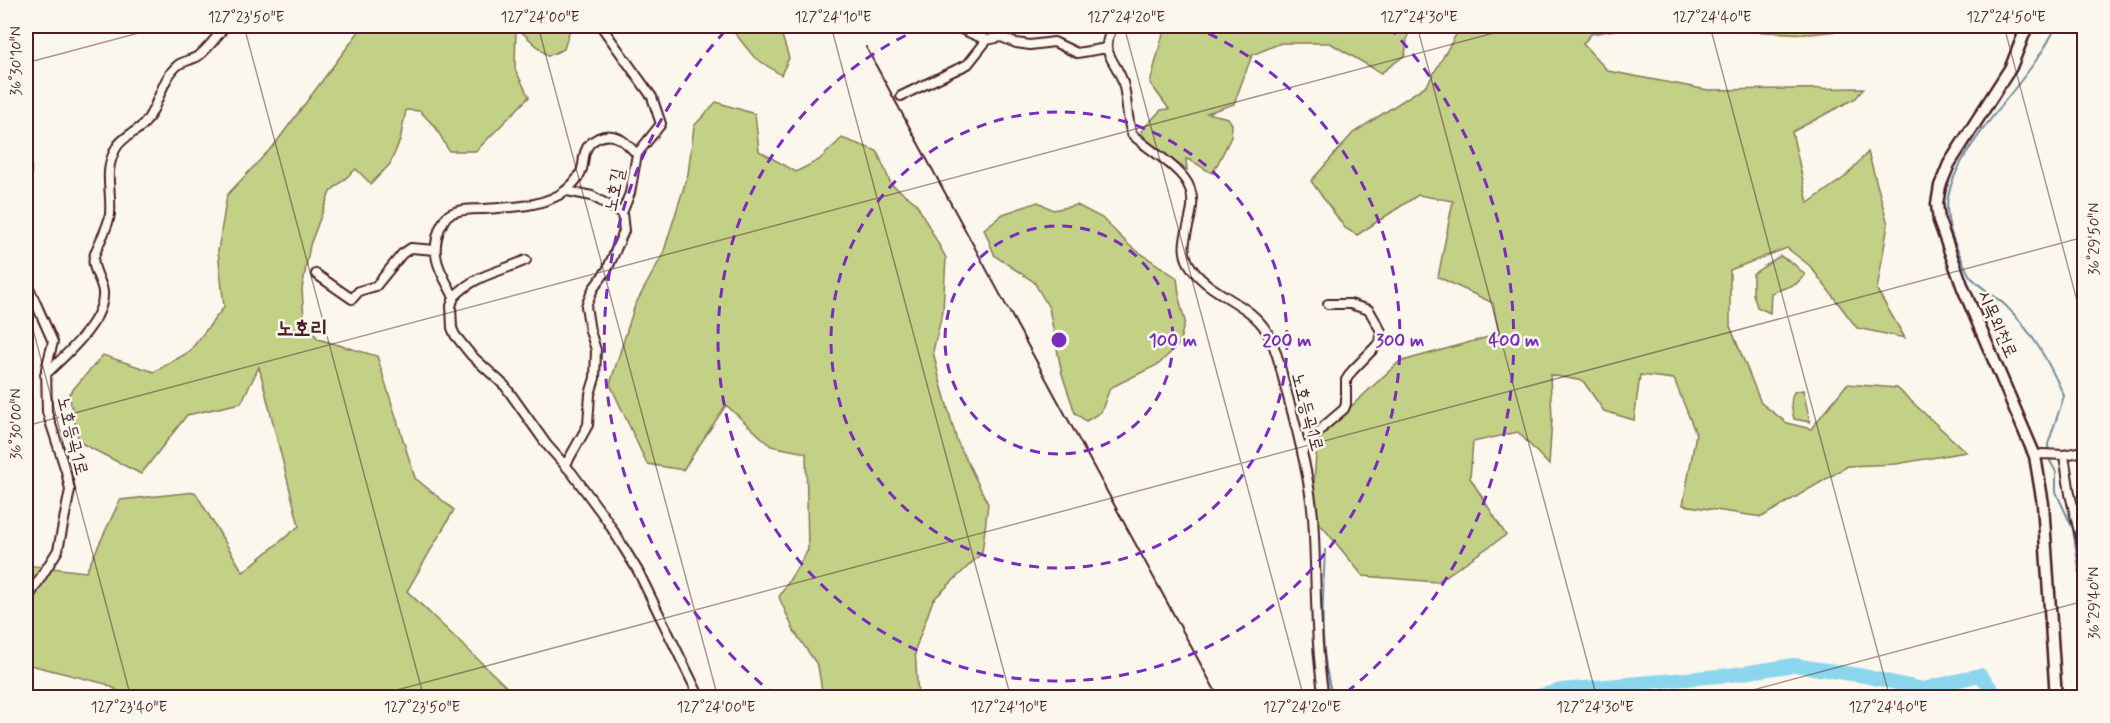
<svg xmlns="http://www.w3.org/2000/svg" width="2110" height="723" font-family="Mynerve,'Poor Story',sans-serif">
<style>
.green{fill:#c2d185;stroke:#867858;stroke-width:1.5}
.lines{fill:none;stroke-linecap:round;stroke-linejoin:round}
.stream{stroke:#728d9f;stroke-width:2}
.river{stroke:#8cd6ed;stroke-width:14}
.street-casing{stroke:#4a1f2b;stroke-width:12}
.secondary-casing{stroke:#4a1f2b;stroke-width:15}
.street{stroke:#fbf7ec;stroke-width:8}
.secondary{stroke:#fbf7ec;stroke-width:10}
.rail{stroke:#4a1f2b;stroke-width:2}
.ticks{fill:none;stroke:#4a1f2b;stroke-width:1.5;stroke-opacity:0.45}
.ring{fill:none;stroke:#7b2cbf;stroke-width:3;stroke-dasharray:10 8}
.labels{text-anchor:middle;dominant-baseline:central;stroke-width:5;stroke-linejoin:round;paint-order:stroke}
.street-label{font-size:18px;fill:#4a1f2b;stroke:#fbf7ec}
.quarter-label{font-size:21px;font-weight:bold;fill:#4a1f2b;stroke:#fbf7ec}
.centre{fill:#7b2cbf;stroke:#fbf7ec;stroke-width:3}
.ring-label{font-size:18px;text-anchor:middle;font-weight:bold;fill:#7b2cbf;stroke:#fbf7ec;stroke-width:5;stroke-linejoin:round;paint-order:stroke}
.neatline{fill:none;stroke:#4a1f2b;stroke-width:2}
.ticks-label{font-size:15px;text-anchor:middle;fill:#4a1f2b}
</style>
<rect width="100%" height="100%" fill="#fbf7ec"/>
<filter id="ink" filterUnits="userSpaceOnUse"><feTurbulence type="fractalNoise" baseFrequency=".0167" numOctaves="2"/><feDisplacementMap in="SourceGraphic" scale="12" xChannelSelector="R" yChannelSelector="G"/><feConvolveMatrix kernelMatrix="1 2 1 2 8 2 1 2 1" color-interpolation-filters="sRGB"/></filter>
<g filter="url(#ink)">
<path class="green" d="M363,26H571L564,49L548,56L516,27L515,69L529,97L476,151H449L436,128L420,111L406,110L400,140L390,164L371,184L356,169L330,192L310,245L302,289L304,320L318,339L377,356L415,478L454,510L407,591L517,697H129L106,684L26,664V565L86,572L120,500L195,492L243,572L299,526L259,367L241,403L187,415L141,474L79,442L69,394L103,355L154,372L189,352L224,307L218,251L227,195L275,144Z
M729,26H779L789,58L781,75L754,57Z
M1165,26H1405L1408,33L1405,55L1381,73L1330,43H1281L1252,55L1234,104L1207,113L1228,118L1232,124L1231,137L1213,173C1204,170 1197,162 1186,159L1187,170L1149,145L1141,131L1161,110L1169,109L1150,83Z
M1461,26H1638L1591,34L1583,44L1608,71L1708,90L1864,88L1856,98L1792,132L1808,203L1845,177L1868,152L1888,224L1877,290L1905,338L1857,328L1810,266L1787,248L1730,270V326L1761,403L1787,423L1811,429L1847,384L1897,388L1966,452L1896,464L1848,466L1762,517L1683,505L1696,434L1674,379L1640,375L1634,420L1604,411L1583,381L1550,375L1552,419L1549,465L1518,432L1473,442L1470,478L1506,535L1437,582L1363,576L1312,514L1317,438L1399,362L1499,334L1493,303L1438,277L1453,201L1418,195L1357,235L1345,228L1311,181L1353,133L1427,85Z
M1639,26H1854L1855,29L1810,34Z
M716,102L755,114L759,151L796,172L819,160L842,138L877,151L891,184L916,203L946,258L943,310L933,351L939,377L957,441L988,504L982,553L933,600L915,650L918,697H823L818,666L794,631L779,597L808,550L806,453L771,446L726,405L683,470L647,464L610,384L635,305L663,254L688,174L694,126Z
M1038,202L1053,210L1077,205L1102,218L1130,246L1177,278L1180,302L1185,321L1179,344L1159,364L1110,388L1101,412L1086,421L1075,413L1062,374L1049,308L1034,282L995,256L984,229L1003,214Z
M1780,256L1794,264L1805,275L1796,284L1771,293L1770,313L1757,307L1753,294V274Z
M1803,390L1810,422L1794,419C1792,409 1789,402 1794,392Z"/>
<g class="lines">
<path class="stream" d="M2056,26C2033,81 1948,150 1947,207C1947,224 1953,241 1960,255C1963,262 1966,270 1970,276C1979,287 1994,295 2005,305C2032,331 2049,362 2064,396L2048,444L2049,459L2056,472V492L2073,529L2080,576L2084,589
M1325,550C1323,599 1318,650 1333,698"/>
<path class="river" d="M1531,698L1561,690L1730,675L1794,665L1864,676L1923,689L1980,675L1999,698"/>
<defs>
<path id="street" d="M601,26L652,97L661,124L637,154
M961,26L963,30L987,40L1001,37L1016,43L1030,45L1054,42L1077,53L1107,48
M1113,26C1110,33 1106,40 1107,48C1110,61 1120,70 1123,83C1128,100 1126,117 1132,134C1148,150 1170,160 1184,178C1207,208 1173,237 1189,264C1207,295 1249,301 1267,332C1278,351 1282,376 1288,397C1299,436 1309,476 1313,517C1317,577 1314,638 1324,698
M901,96L968,64L987,40
M26,160V175
M567,191L592,196L622,213
M316,274L352,299L359,291L376,286L402,254L411,248L435,250
M26,281L53,342L46,369L47,412L66,471L70,490L58,550L26,601
M454,297C476,274 498,273 526,260
M45,375C65,355 105,322 103,292C102,280 91,268 94,257C98,242 108,230 110,214C112,189 103,172 116,148C122,137 135,133 144,124C159,108 160,80 178,65C183,61 192,60 198,56C205,52 220,33 225,26
M1302,452L1324,426L1344,409L1346,404V380L1352,371L1380,342L1381,331L1369,310L1350,304H1328
M2064,455L2070,494L2084,553
M2035,456L2042,454L2064,455L2084,451
M565,466L588,425L590,394L595,378L596,350L590,331L586,306L593,289L607,270L624,231L622,213L630,193L637,154C626,143 615,130 598,138C592,141 588,144 586,150C583,156 584,163 582,169C579,179 568,190 559,195C534,208 509,207 482,209C472,209 460,209 450,214C445,216 443,223 440,228C429,257 441,272 454,297L451,306L452,328L455,335L471,355L505,386L547,445L572,473L606,519L638,571L700,698"/>
<path id="secondary" d="M2027,26L2011,67L1949,164L1940,186L1937,204L1939,221L1963,288L2035,456L2043,504L2056,698"/>
</defs>
<use href="#street" class="street-casing"/>
<use href="#secondary" class="secondary-casing"/>
<use href="#street" class="street"/>
<use href="#secondary" class="secondary"/>
<path class="rail" d="M866,47L1219,698"/>
</g>
</g>
<path class="ticks" d="M244,26L424,698M538,26L718,698M831,26L1011,698M1124,26L1304,698M1417,26L1597,698M1710,26L1890,698M2004,26L2084,327M26,63L165,26M26,303L131,698M26,426L1520,26M367,698L2084,237M1723,698L2084,601"/>
<g class="ring">
<circle cx="1059" cy="340" r="114"/>
<circle cx="1059" cy="340" r="228"/>
<path d="M1192 26A341 341 0 1 1 926 26"/>
<path d="M776 696A455 455 0 0 1 729 27M1389 27A455 455 0 0 1 1342 696"/>
</g>
<g class="labels">
<g class="street-label">
<text transform="translate(615 190) rotate(-79)">노호길</text>
<text transform="translate(1997 324) rotate(66)">시목외천로</text>
<text transform="translate(1307 412) rotate(75)">노호등곡1로</text>
<text transform="translate(72 436) rotate(76)">노호등곡1로</text>
</g>
<g class="quarter-label">
<text x="302" y="329">노호리</text>
</g>
</g>
<circle cx="1059" cy="340" r="9" class="centre"/>
<g class="ring-label">
<text x="1173" y="346">100 m</text>
<text x="1287" y="346">200 m</text>
<text x="1400" y="346">300 m</text>
<text x="1514" y="346">400 m</text>
</g>
<rect width="2110" height="723" fill="none" stroke="#fbf7ec" stroke-width="66"/>
<rect x="33" y="33" width="2044" height="657" class="neatline"/>
<g class="ticks-label">
<text x="246" y="22">127°23'50"E</text>
<text x="540" y="22">127°24'00"E</text>
<text x="833" y="22">127°24'10"E</text>
<text x="1126" y="22">127°24'20"E</text>
<text x="1419" y="22">127°24'30"E</text>
<text x="1712" y="22">127°24'40"E</text>
<text x="2006" y="22">127°24'50"E</text>
<text transform="translate(16 61) rotate(-90)" y="5">36°30'10"N</text>
<text transform="translate(2094 239) rotate(-90)" y="5">36°29'50"N</text>
<text transform="translate(16 424) rotate(-90)" y="5">36°30'00"N</text>
<text transform="translate(2094 603) rotate(-90)" y="5">36°29'40"N</text>
<text x="129" y="712">127°23'40"E</text>
<text x="422" y="712">127°23'50"E</text>
<text x="716" y="712">127°24'00"E</text>
<text x="1009" y="712">127°24'10"E</text>
<text x="1302" y="712">127°24'20"E</text>
<text x="1595" y="712">127°24'30"E</text>
<text x="1888" y="712">127°24'40"E</text>
</g>
</svg>
